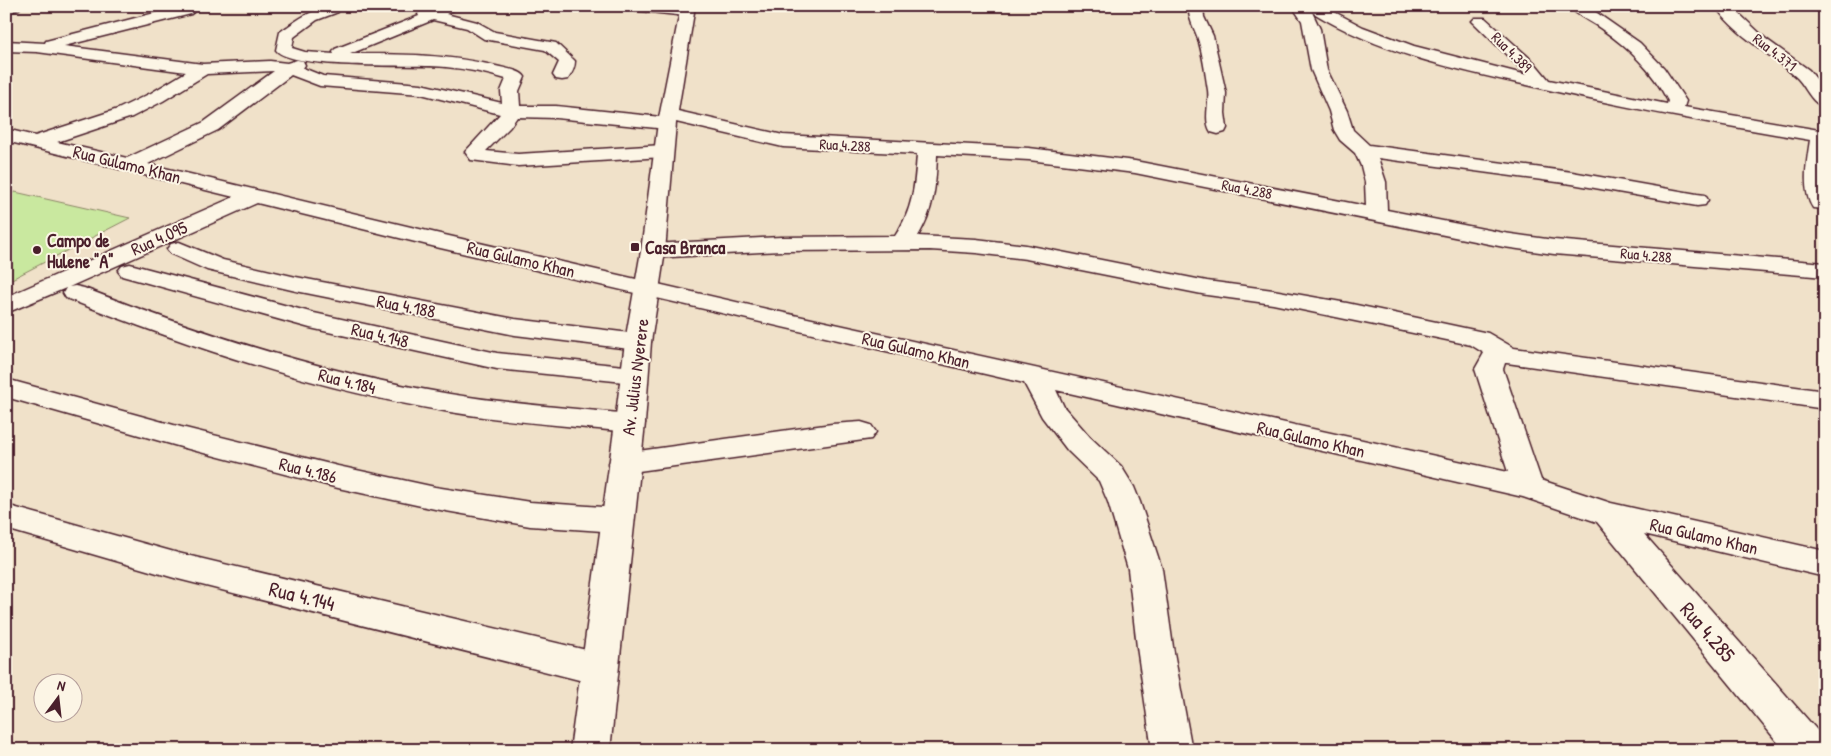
<svg xmlns="http://www.w3.org/2000/svg" width="1831" height="756" font-family="'Patrick Hand',sans-serif">
<style>
.green{fill:#c9e89f;stroke:#8a8465}
.lines{fill:none;stroke-linecap:round;stroke-linejoin:round}
.minor-casing{stroke:#4a1f2b;stroke-width:3}
.major-casing{stroke:#4a1f2b;stroke-width:3}
.minor{fill:#fcf5e5;fill-rule:evenodd}
.major{fill:#fcf5e5;fill-rule:evenodd}
.poi-dot{fill:#4a1f2b;stroke:#fcf5e5;stroke-width:2}
.labels{text-anchor:middle;dominant-baseline:central;stroke-width:4;stroke-linejoin:round;paint-order:stroke}
.far-street-label{font-size:15px;fill:#4a1f2b;stroke:#fcf5e5}
.street-label{font-size:18px;fill:#4a1f2b;stroke:#fcf5e5}
.poi-label{font-size:18px;font-weight:bold;fill:#4a1f2b;stroke:#fcf5e5;text-anchor:start}
.near-street-label{font-size:21px;fill:#4a1f2b;stroke:#fcf5e5}
</style>
<rect width="100%" height="100%" fill="#f0e1c9"/>
<filter id="ink" filterUnits="userSpaceOnUse"><feTurbulence type="fractalNoise" baseFrequency=".02" numOctaves="2"/><feDisplacementMap in="SourceGraphic" scale="10" xChannelSelector="R" yChannelSelector="G"/><feConvolveMatrix kernelMatrix="1 2 1 2 8 2 1 2 1" color-interpolation-filters="sRGB"/></filter>
<g filter="url(#ink)">
<path class="green" d="M15,192L130,218L6,282V196Z"/>
<g class="lines">
<defs>
<path id="minor" d="M6,6H21L19,9L6,13Z
M182,6H197L198,8L191,14L64,46L203,64L270,61L287,63L297,60L303,61L305,65L303,68L323,76L421,84L502,103L501,91L506,79C487,73 467,69 446,67C417,64 290,70 276,50L280,32C299,19 315,6 339,6L340,9L338,12L317,20L294,37L292,48L305,52L334,54L333,52L335,49L419,16L418,14L420,11H430L440,6H460L446,14L477,22L495,32L556,43L575,61C575,68 572,73 568,79L562,80L556,79L553,75L559,62L545,50L484,39L467,28L433,20L350,54C401,54 451,54 500,67C508,69 520,70 525,77L519,91L520,106H556L661,117L660,115L662,111L669,109L783,135L1029,148L1135,161L1366,206L1365,182L1361,166L1355,153L1340,140L1334,130L1329,111L1311,70L1302,21L1292,6H1323L1363,27L1414,46L1527,75L1472,21L1475,18H1485L1534,62L1549,80L1667,104L1668,101C1652,70 1629,48 1600,28C1591,21 1576,16 1569,6H1587L1640,43L1664,68L1686,101L1684,107L1825,131V209L1813,208C1801,190 1807,160 1810,140C1715,124 1620,107 1527,85C1453,69 1377,52 1312,12L1320,29L1327,70L1347,111L1353,130L1369,145L1572,172L1697,194L1705,195L1708,200L1705,205L1697,206L1572,184L1378,158L1386,182L1387,210L1504,233L1554,240L1825,263V277L1554,254L1504,247L1135,173L1029,160L937,155C936,185 934,210 918,236L976,239L1026,245L1207,281L1273,290L1347,303L1488,333L1514,348L1825,391V409L1507,363H1505L1503,369L1541,480L1611,503L1825,551V577L1644,534L1823,737L1825,750H1784L1597,522L1523,497L1056,390L1064,407L1090,437L1121,466L1134,487L1140,502L1162,569L1173,647L1192,750H1152L1137,647L1128,569L1108,502L1099,481L1068,451L1042,417L1024,383L436,247L257,203L69,287L75,286L84,288C202,334 324,373 450,394C509,404 570,408 630,414L640,416L645,423L640,430L630,432C570,426 509,422 450,412C318,390 190,347 66,298L63,293L66,288L6,313V297L234,197L6,141V129L35,136L118,109L151,93L186,72L37,52L6,51V41L45,43L46,41ZM274,71L204,122L127,158L57,142L132,117L163,101L207,74ZM291,75L320,86L421,94L500,114L465,152L471,160L518,166L663,157L670,155L673,151L670,147L663,145L518,154L486,151L510,127L517,117L556,118L667,129L674,127L676,122L783,147L917,154C915,185 913,210 895,236L781,237L653,244L645,246L641,251L645,256L653,258L781,251L930,250L976,253L1026,259L1207,295L1273,304L1471,345L1484,353L1475,369L1508,472L771,310L436,233L148,164L218,130Z
M625,6H674L691,9L693,12L691,15L686,16L632,10Z
M1189,6H1203L1204,17L1213,36L1226,93L1225,113L1227,128L1225,132L1218,134L1211,132C1203,120 1210,103 1208,90C1205,72 1203,53 1197,36C1193,25 1188,18 1189,6Z
M1715,6H1731L1766,39L1809,70L1825,90V107C1811,104 1806,86 1796,77C1770,53 1736,36 1715,6Z
M179,242L223,260L296,277L515,319L638,334L647,336L651,342L647,348L638,350L515,335L296,291L207,270L171,254L167,249L171,244Z
M130,264L314,313L497,353L634,367L644,369L648,375L644,381L634,383L497,369L310,328L122,276L118,271L122,266Z
M6,379L181,427L338,466L435,487L530,502L617,508L628,512L633,520L628,528L617,532L530,526L435,509L338,488L181,447L6,397Z
M861,422L871,425L876,432L871,439L624,473L613,470L609,463L613,456L624,453L832,424Z
M6,505L178,553L599,653L612,658L618,669L612,680L599,685L178,579L6,529Z"/>
<path id="major" d="M681,6H695L676,123L665,251L651,342L645,423L610,750H570L615,423L625,342L641,251L658,123Z"/>
</defs>
<use href="#minor" class="minor-casing"/>
<use href="#major" class="major-casing"/>
<use href="#minor" class="minor"/>
<use href="#major" class="major"/>
</g>
</g>
<g class="poi-dot">
<rect x="630" y="242" width="10" height="10" rx="2.5"/>
<circle cx="37" cy="250" r="5"/>
</g>
<g class="labels">
<g class="far-street-label">
<text transform="translate(1512 52) rotate(45)">Rua 4.389</text>
<text transform="translate(1775 52) rotate(38)">Rua 4.371</text>
<text transform="translate(845 145) rotate(3)">Rua 4.288</text>
<text transform="translate(1247 189) rotate(11)">Rua 4.288</text>
<text transform="translate(1646 255) rotate(5)">Rua 4.288</text>
</g>
<g class="street-label">
<text transform="translate(127 164) rotate(14)">Rua Gulamo Khan</text>
<text transform="translate(159 238) rotate(-24)">Rua 4.095</text>
<text transform="translate(521 259) rotate(13)">Rua Gulamo Khan</text>
<text transform="translate(406 306) rotate(11)">Rua 4.188</text>
<text transform="translate(380 335) rotate(13)">Rua 4.148</text>
<text transform="translate(916 350) rotate(13)">Rua Gulamo Khan</text>
<text transform="translate(635 377) rotate(-83)">Av. Julius Nyerere</text>
<text transform="translate(347 381) rotate(14)">Rua 4.184</text>
<text transform="translate(1311 439) rotate(13)">Rua Gulamo Khan</text>
<text transform="translate(308 470) rotate(14)">Rua 4.186</text>
<text transform="translate(1704 536) rotate(13)">Rua Gulamo Khan</text>
</g>
<g class="poi-label">
<text x="47" y="240">Campo de<tspan x="47" dy="21">Hulene "A"</tspan></text>
<text x="645" y="247">Casa Branca</text>
</g>
<g class="near-street-label">
<text transform="translate(302 596) rotate(14)">Rua 4.144</text>
<text transform="translate(1708 632) rotate(49)">Rua 4.285</text>
</g>
</g>
<rect width="1831" height="756" fill="none" stroke="#fcf5e5" stroke-width="25"/>
<rect x="12" y="12" width="1806" height="731" fill="none" stroke="#4a1f2b" stroke-width="2" filter="url(#ink)"/>
<g transform="translate(58 698) rotate(15)"><circle r="24" fill="#fcf5e5" stroke="#b59f9b"/>
<path d="M0-4L9 19L0 12L-9 19Z" fill="#4a1f2b"/>
<text y="-8" font-size="14" font-weight="bold" text-anchor="middle" fill="#4a1f2b">N</text>
</g>
</svg>
